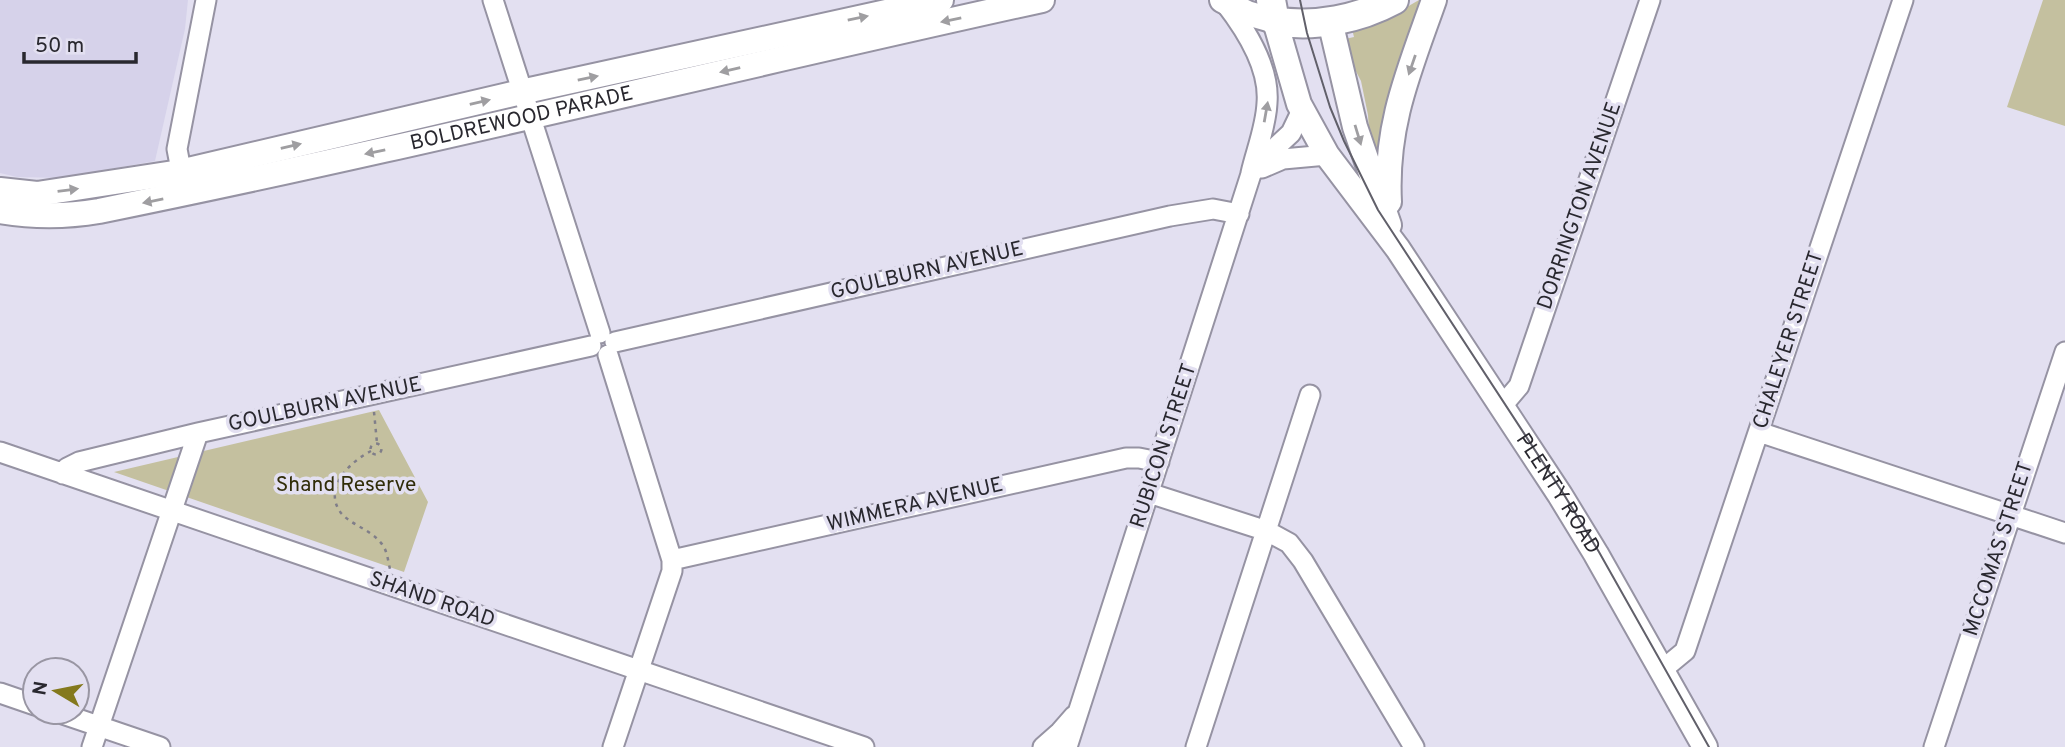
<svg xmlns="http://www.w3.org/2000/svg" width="2065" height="747" font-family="Overpass,sans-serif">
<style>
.built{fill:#d6d2ea}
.green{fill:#c4c09f}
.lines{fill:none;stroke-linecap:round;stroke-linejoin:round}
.minor-casing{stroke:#9693a3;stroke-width:23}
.major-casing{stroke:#9693a3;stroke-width:28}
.highway-casing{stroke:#9693a3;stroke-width:32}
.path{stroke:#807e89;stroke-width:2.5;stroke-dasharray:3.5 5;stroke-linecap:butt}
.minor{stroke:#fff;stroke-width:19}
.major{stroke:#fff;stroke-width:24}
.highway{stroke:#fff;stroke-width:28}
.tram{stroke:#61606a;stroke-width:2}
.oneway{fill:#9f9ea1}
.labels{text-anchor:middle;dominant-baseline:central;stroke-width:7;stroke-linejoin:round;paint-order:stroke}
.street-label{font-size:21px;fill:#29282f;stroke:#e3e0f1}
.park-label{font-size:21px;fill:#302c08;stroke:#e3e0f1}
</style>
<rect width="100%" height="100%" fill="#e3e0f1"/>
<path class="built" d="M0,0H188L185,29L155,161L61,178L17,177L0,173Z"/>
<path class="green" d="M1419,0H1426L1381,164L1369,131L1368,115L1361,81L1348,56L1345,39L1354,37L1352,29L1393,15Z
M2043,0H2065V126L2007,107Z
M379,410L428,502L404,572L114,472Z"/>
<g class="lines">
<defs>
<path id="minor" d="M493,0L600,333
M1225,3C1246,30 1270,67 1267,103C1266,127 1256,151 1251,173
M1262,168L1283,159L1327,155
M184,186L177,149L206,0
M615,342L1170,216L1213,209L1239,214
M608,355L672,560V571L613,747
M1502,406L1519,386L1650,0
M1759,432L2065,533
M0,452C288,550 575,651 864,747
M63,474L67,468L79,462L198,433L591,346
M1149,493L1267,531L1289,543L1303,561L1414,747
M672,560L1126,458H1139L1159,462
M1662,670L1685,651L1903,0
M0,693L35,705
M57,712L160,747
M92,747L198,433
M1043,747L1060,732L1074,716
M1067,747L1251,174L1261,161L1291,133L1302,110
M1196,747L1310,395
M1934,747L2065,352"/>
<g id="major">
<path id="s1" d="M1222,0L1247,13L1275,21L1299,104L1327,155L1398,249L1560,495L1596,554L1705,747"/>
<path d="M1330,21L1355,127L1389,225"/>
<path d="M0,190L37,194L180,172L521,92L941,0"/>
<path d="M1389,202C1385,125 1409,71 1434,0"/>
<path id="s2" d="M0,211C34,217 64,217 99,211C415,147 727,69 1042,0"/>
</g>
<path id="highway" d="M1271,0L1275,21C1315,28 1359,19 1394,0"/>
</defs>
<use href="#minor" class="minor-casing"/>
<use href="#major" class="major-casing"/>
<use href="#highway" class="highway-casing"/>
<path class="path" d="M374,412L377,443
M370.5 449a5.5 5.5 0 1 1 11 0a5.5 5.5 0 1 1-11 0Z
M371,451C351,461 322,488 341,513C351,525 370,529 381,543C387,549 388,561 390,569"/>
<use href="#minor" class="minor"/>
<use href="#major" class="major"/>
<use href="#highway" class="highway"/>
<path class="tram" d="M1300,0L1307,33L1330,107L1344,141L1378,210L1563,493L1599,552L1709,747"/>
</g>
<defs><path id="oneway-solid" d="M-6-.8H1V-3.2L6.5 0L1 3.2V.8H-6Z" transform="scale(1.75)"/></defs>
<g class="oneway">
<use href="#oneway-solid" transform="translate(858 18) rotate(-12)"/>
<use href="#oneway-solid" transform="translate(951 20) rotate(168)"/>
<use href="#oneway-solid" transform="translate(1412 65) rotate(109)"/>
<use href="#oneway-solid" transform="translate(730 70) rotate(167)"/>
<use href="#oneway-solid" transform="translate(588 78) rotate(-12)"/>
<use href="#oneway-solid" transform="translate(480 102) rotate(-13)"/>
<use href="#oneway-solid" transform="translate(1266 112) rotate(-80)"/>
<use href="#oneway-solid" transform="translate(1358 135) rotate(73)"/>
<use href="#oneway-solid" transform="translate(291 146) rotate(-13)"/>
<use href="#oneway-solid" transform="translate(375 152) rotate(168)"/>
<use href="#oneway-solid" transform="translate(68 190) rotate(-7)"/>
<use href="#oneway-solid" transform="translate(153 201) rotate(169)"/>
</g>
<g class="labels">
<g class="street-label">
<text stroke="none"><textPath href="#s2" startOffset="532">BOLDREWOOD PARADE</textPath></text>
<text transform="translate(1580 206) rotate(-71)">DORRINGTON AVENUE</text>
<text transform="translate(927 271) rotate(-13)">GOULBURN AVENUE</text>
<text transform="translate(1789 340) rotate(-72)">CHALEYER STREET</text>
<text transform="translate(325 405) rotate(-12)">GOULBURN AVENUE</text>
<text transform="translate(1164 446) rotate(-72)">RUBICON STREET</text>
<text stroke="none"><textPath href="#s1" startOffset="612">PLENTY ROAD</textPath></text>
<text transform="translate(915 505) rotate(-13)">WIMMERA AVENUE</text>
<text transform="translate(1999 549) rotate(-72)">MCCOMAS STREET</text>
<text transform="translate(432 600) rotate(19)">SHAND ROAD</text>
</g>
<g class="park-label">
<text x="346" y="485">Shand Reserve</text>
</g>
</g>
<g transform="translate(56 691) rotate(280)"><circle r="33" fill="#e3e0f1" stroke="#9996a3" stroke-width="2"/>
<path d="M0-5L12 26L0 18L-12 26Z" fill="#84791d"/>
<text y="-10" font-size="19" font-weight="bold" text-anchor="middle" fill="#29282f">N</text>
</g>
<path d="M24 52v10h112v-10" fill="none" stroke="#29282f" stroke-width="3.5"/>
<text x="35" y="52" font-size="21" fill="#29282f" stroke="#e3e0f1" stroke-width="5" paint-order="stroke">50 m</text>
</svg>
